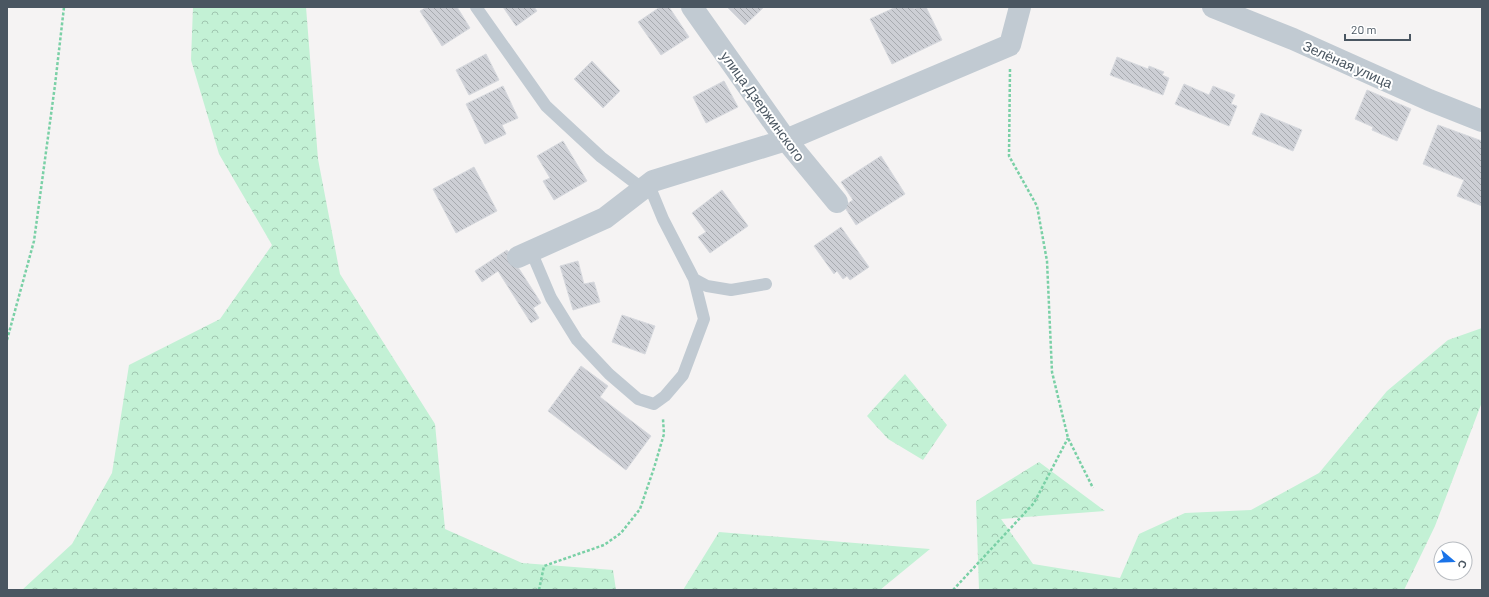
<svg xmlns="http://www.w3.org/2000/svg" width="1489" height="597" font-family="Barlow,sans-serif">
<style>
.forest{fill:url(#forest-crowns)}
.building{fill:url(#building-back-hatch);stroke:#d7d9de}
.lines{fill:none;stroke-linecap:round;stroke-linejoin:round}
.path{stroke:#7ad0a6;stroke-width:2.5;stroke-dasharray:3 2;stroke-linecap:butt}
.lane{stroke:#c1cad2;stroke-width:12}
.street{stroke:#c1cad2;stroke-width:22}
.labels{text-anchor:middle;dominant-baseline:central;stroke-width:4;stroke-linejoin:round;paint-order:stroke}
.street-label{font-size:14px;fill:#4a5661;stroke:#fff}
</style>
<defs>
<pattern id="forest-crowns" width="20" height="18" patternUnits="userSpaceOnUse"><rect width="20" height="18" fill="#c3f1d5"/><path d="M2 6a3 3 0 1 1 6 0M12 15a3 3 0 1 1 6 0" fill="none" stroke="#a0c6b0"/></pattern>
<pattern id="building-back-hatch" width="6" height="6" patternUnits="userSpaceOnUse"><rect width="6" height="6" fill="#cdcfd5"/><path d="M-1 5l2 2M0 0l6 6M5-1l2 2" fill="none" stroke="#a8abb0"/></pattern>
</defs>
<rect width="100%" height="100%" fill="#f5f3f3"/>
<path class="forest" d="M193,7H306L318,159L340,274L435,424L445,529L522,563L613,570L616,590H22L72,544L112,473L129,365L220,319L272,245L219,154L191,60Z
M1482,328V402L1435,526L1404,590H979L976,501L1039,462L1105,511L1001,519L1033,564L1120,578L1139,534L1185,513L1251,510L1319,473L1387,391L1448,340Z
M905,374L947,425L923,460L888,439L867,416Z
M719,532L930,549L880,590H683Z"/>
<path class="building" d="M427,7H457L470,28L442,46L420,11Z
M503,7H534L537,11L516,26Z
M660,7H669L689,37L661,55L638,22Z
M727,7H764L745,25Z
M896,7H914V9L918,7H926L942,40L892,64L870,19Z
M486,54L499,80L469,95L456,70Z
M1117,57L1148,69L1149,66L1164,72L1162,75L1169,78L1163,95L1110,75Z
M592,61L620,91L603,108L574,79Z
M724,81L738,107L706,123L693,97Z
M1184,84L1209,95L1213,86L1235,95L1231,104L1237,106L1229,126L1175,104Z
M503,86L518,118L502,125L506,134L485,144L466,104Z
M1367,90L1411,109L1397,141L1372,130L1373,127L1355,119Z
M1261,113L1302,130L1293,151L1252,134Z
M1438,125L1482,141V206L1457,196L1464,180L1423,164Z
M563,141L587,181L554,200L543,181L550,178L537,156Z
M881,156L905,194L856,225L844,206L853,200L841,182Z
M474,167L497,211L456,233L433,189Z
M722,190L748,226L710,253L698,237L706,232L692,213Z
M841,227L869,267L850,280L847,276L843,279L837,271L834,274L814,246Z
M507,250L541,303L533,308L539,318L531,323L498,271L482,282L475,271Z
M578,261L584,284L594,282L600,302L573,310L560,266Z
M622,315L655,326L645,354L612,342Z
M581,366L608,386L600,397L651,436L626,470L548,411Z"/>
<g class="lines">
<path class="path" d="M1010,69L1009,156L1037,206L1047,261L1052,372L1068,438L1093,488
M7,340L34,241L55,85L64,7
M539,590L544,566L604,545L621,533L640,509L654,468L664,434L663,419
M953,590L1034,503L1068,438"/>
<path class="lane" d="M476,7L546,106L601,157L643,189
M649,185L663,219L694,279L707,286L731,290L766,284
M531,251L551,298L577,340L609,374L638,399L654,404L665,396L683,375L704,319L694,279"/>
<path class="street" d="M692,7L786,140L837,202
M1213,7L1293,39L1429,100L1482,121
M518,257L605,218L653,181L786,140L1010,45L1020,7"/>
</g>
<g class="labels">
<g class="street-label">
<text transform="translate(1348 64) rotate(24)">Зелёная улица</text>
<text transform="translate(763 106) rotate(54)">улица Дзержинского</text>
</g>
</g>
<rect width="1489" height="597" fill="none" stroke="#4a5661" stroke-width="16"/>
<g transform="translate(1453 561) rotate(109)"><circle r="19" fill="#ffffff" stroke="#b7bbc0"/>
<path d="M0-3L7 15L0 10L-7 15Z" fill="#1a73e8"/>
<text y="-6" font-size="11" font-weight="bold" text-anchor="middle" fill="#4a5661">С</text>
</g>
<path d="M1345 34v6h65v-6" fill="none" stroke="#4a5661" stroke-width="2"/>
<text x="1351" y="34" font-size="12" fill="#4a5661" stroke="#ffffff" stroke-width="3" paint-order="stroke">20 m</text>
</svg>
